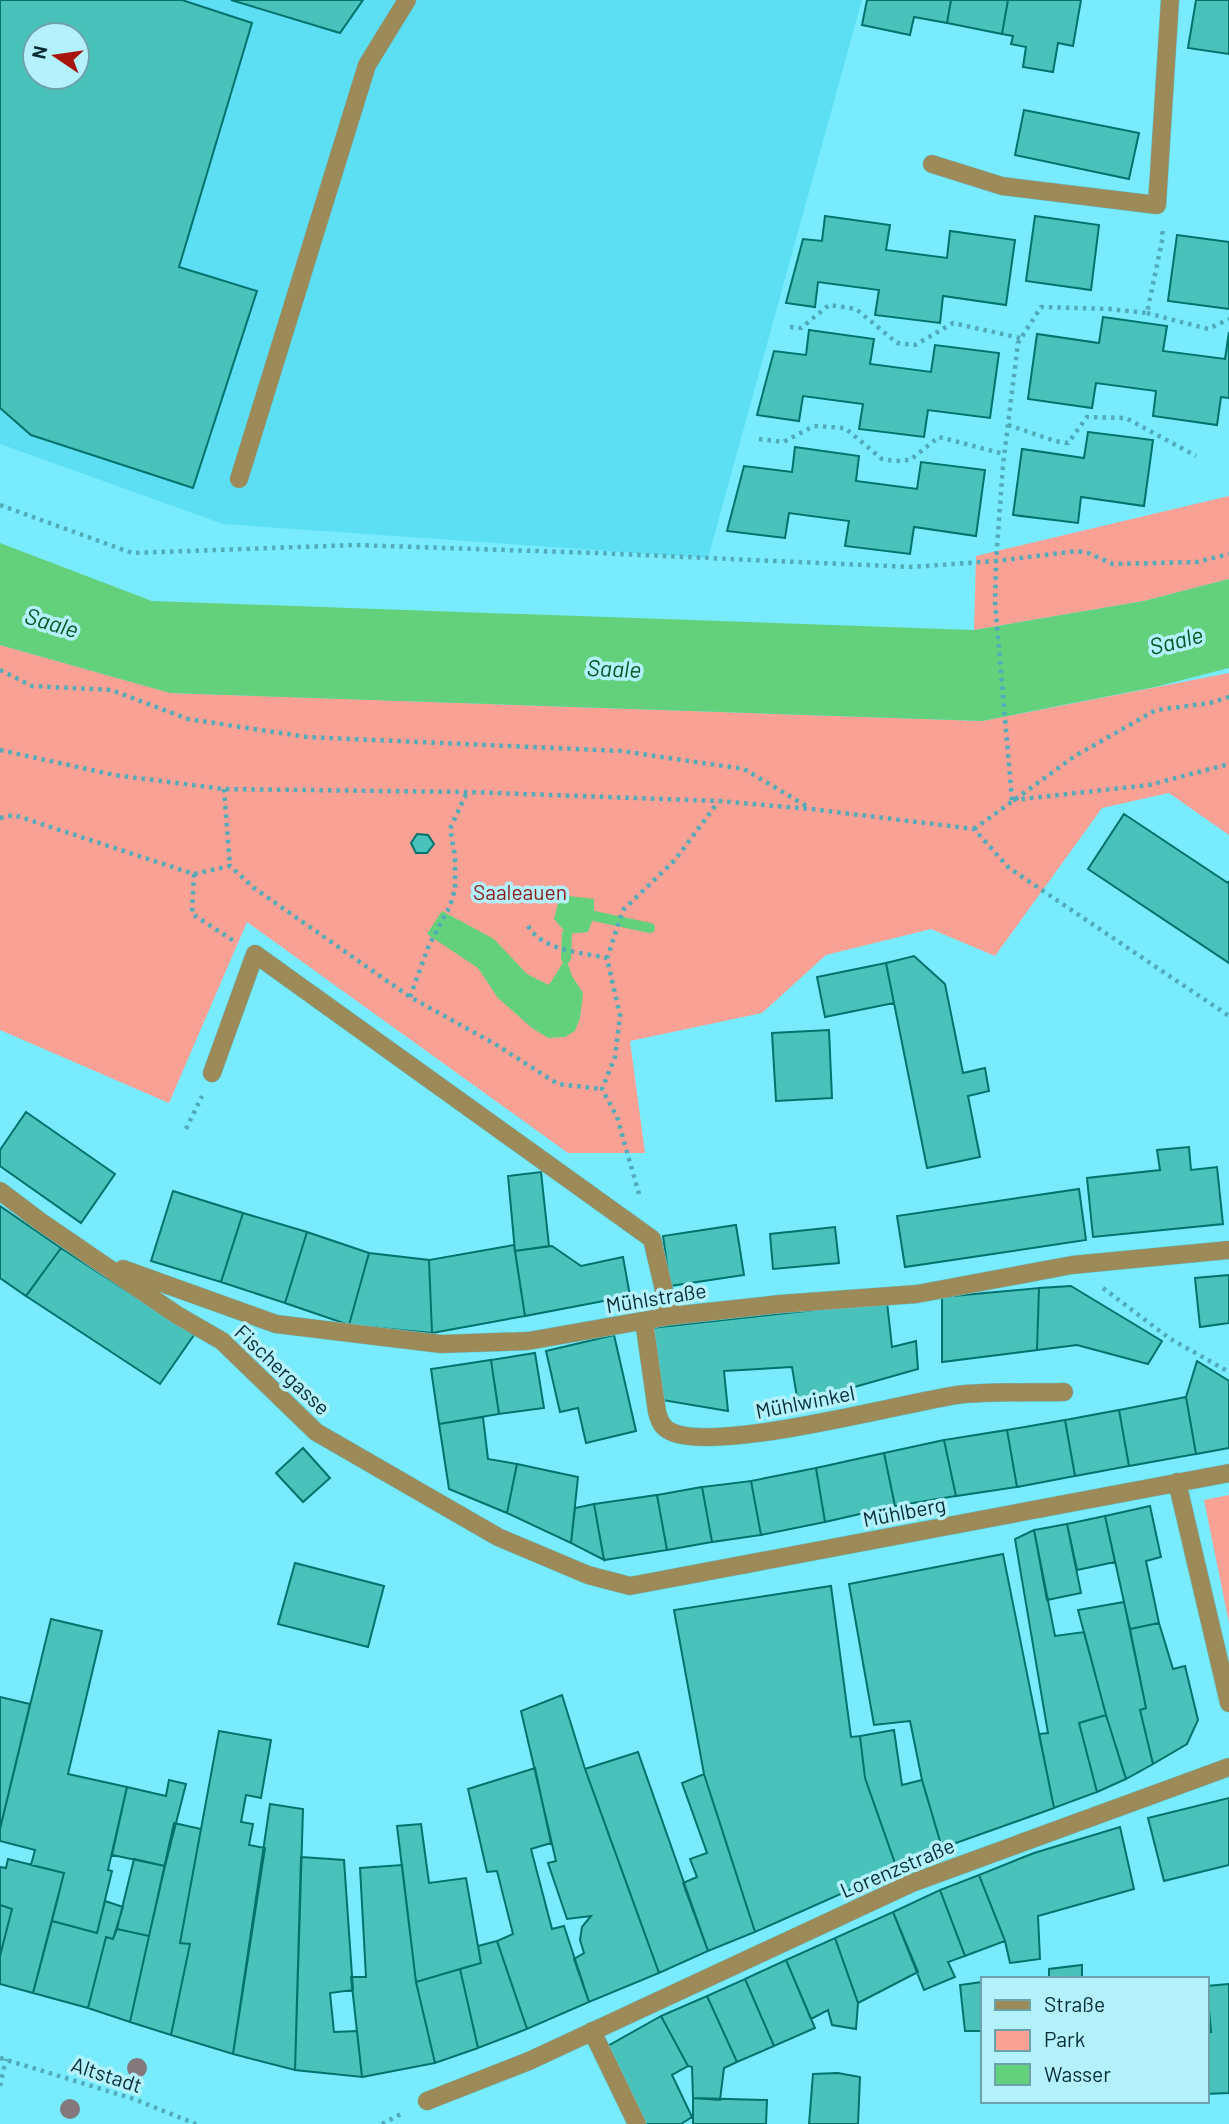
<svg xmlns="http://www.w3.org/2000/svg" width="1229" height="2124" font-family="Barlow,sans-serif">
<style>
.built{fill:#5cdff3;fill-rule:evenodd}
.green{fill:#f8a194}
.water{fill:#63d17c}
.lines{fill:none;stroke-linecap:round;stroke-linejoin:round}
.stream{stroke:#63d17c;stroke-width:10}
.building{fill:#48c2ba;stroke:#00726c;stroke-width:2;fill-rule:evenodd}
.minor-casing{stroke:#63c9d9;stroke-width:19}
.path{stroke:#51abb9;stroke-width:4.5;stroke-dasharray:3.5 5;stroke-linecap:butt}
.minor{stroke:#9d8a59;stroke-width:18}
.tree{fill:#83797d}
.labels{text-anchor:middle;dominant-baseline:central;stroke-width:7;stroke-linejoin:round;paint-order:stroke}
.park-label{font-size:21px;fill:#8c1b14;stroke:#b3f1fc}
.street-label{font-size:21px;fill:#042c32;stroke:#b3f1fc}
.water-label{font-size:23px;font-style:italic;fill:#015822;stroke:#b3f1fc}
</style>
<rect width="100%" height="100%" fill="#78ecfe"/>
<path class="built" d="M0,0H862L708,558L223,524L0,444ZM35,35H77V77H35Z"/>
<path class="green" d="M1229,496V579L1144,601L974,630L976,556Z
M0,645L171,693L982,721L1229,673V835L1169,793L1102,808L995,956L931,929L826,955L762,1013L630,1041L645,1153H568L247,922L169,1103L0,1030Z
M1229,1495V1623L1204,1500Z"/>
<path class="water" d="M0,543L152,601L974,630L1144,601L1229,579V668L1155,687L982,721L170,693L0,645Z
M560,895L594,899V916L588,932L567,934L554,919Z
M442,911L494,939L527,974L549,985L566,958L572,976L583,993L580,1018L575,1031L565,1037L548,1038L532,1028L498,998L478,968L427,934Z"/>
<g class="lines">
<path class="stream" d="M594,916L650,928
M566,958L567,934"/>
</g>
<path class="building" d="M0,0H182L252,23L179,267L257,291L193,488L31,435L0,408ZM35,35H77V77H35Z
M231,0H363L340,33Z
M867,0H951L947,23L914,17L910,35L862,25Z
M951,0H1008L1002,34L947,23Z
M1008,0H1081L1073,46L1058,43L1053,72L1023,67L1026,47L1011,44L1013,36L1002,34Z
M1196,0H1229V54L1188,48Z
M1024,110L1139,133L1129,179L1015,155Z
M825,216L890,225L886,250L947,258L950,231L1015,240L1006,305L943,296L940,323L875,315L879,290L818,282L815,307L786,303L803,239L822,241Z
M1035,216L1099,225L1091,290L1026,281Z
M1177,235L1229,242V309L1168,301Z
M1103,317L1167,326L1163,351L1225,359L1229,332V398L1221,397L1217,425L1153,416L1156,391L1096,383L1092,408L1028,399L1037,334L1099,343Z
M809,330L874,339L870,364L931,372L935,345L999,353L990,418L928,410L924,437L859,429L863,404L803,396L799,421L757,415L774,351L806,355Z
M1088,432L1153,440L1144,506L1081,497L1078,523L1013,515L1022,449L1084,458Z
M795,447L859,456L856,481L917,489L921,462L985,470L976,536L914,527L910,554L845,546L849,521L789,513L785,538L727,531L744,466L792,472Z
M1124,814L1228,883L1229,881V963L1088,869Z
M417,834L428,835L434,844L427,853H416L411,843Z
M914,956L945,984L963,1073L985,1068L989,1091L968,1096L980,1157L927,1168L886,963Z
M886,963L894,1003L825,1017L817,977Z
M829,1030L832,1098L776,1101L772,1033Z
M26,1112L115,1174L81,1223L0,1166V1150Z
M1189,1147L1191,1170L1217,1167L1223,1224L1093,1237L1087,1178L1160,1170L1157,1150Z
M541,1172L549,1246L515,1251L508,1176Z
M1079,1189L1086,1240L905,1267L897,1216Z
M173,1191L243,1213L221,1282L151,1261Z
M0,1206L61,1248L26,1296L0,1278Z
M243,1213L307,1232L285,1303L221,1282Z
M736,1225L744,1275L670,1286L663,1236Z
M835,1227L839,1263L773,1269L770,1234Z
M307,1232L369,1253L349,1325L285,1303Z
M514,1245L525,1316L432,1333L429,1260Z
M552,1246L581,1266L623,1257L630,1296L525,1316L515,1251Z
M61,1248L194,1335L160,1384L26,1296Z
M369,1253L429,1260L432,1333L349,1325Z
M1229,1275V1323L1200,1327L1195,1278Z
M1071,1286L1162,1341L1148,1364L1077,1345L1037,1350L1039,1288Z
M1039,1288L1037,1350L942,1362V1297Z
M887,1302L892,1347L916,1341L918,1369L798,1403L792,1367L724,1371L728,1411L662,1400L651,1328Z
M614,1335L636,1431L586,1443L578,1408L560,1412L546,1351Z
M535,1353L544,1408L499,1414L491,1360Z
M491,1360L499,1414L439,1424L431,1369Z
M1197,1361L1229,1381V1448L1196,1454L1186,1397Z
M1186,1397L1196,1454L1129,1466L1119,1410Z
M1119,1410L1129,1466L1075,1476L1065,1420Z
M483,1417L488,1459L517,1464L507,1513L449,1489L439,1424Z
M1065,1420L1075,1476L1017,1487L1007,1430Z
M1007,1430L1017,1487L956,1496L944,1440Z
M944,1440L956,1496L895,1506L884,1453Z
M303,1448L330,1478L303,1502L276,1473Z
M884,1453L895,1506L825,1522L816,1468Z
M517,1464L578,1477L571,1543L507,1513Z
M816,1468L825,1522L761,1535L751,1481Z
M751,1481L761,1535L712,1542L702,1487Z
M702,1487L712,1542L667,1550L657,1495Z
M657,1495L667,1550L604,1560L594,1504Z
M594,1504L604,1560L571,1543L575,1508Z
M1150,1506L1161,1557L1146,1561L1159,1623L1130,1629L1105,1516Z
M1105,1516L1115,1562L1077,1570L1067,1524Z
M1067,1524L1081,1593L1047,1600L1034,1530Z
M1034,1530L1055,1636L1084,1632L1106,1715L1079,1723L1097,1792L1054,1808L1039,1734L1048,1733L1015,1539Z
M1003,1554L1054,1808L942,1848L922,1780L910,1721L874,1725L849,1584Z
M295,1563L384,1586L368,1647L278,1624Z
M831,1586L851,1737L860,1736L865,1778L897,1869L755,1932L704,1774L674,1610Z
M1124,1602L1146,1708L1140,1710L1153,1764L1126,1779L1106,1715L1078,1610Z
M51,1619L102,1631L68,1774L127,1787L108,1870L112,1871L97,1933L52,1921L64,1873L31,1865L35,1850L0,1841V1829Z
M1159,1623L1173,1669L1185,1666L1198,1720L1187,1744L1153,1764L1140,1710L1146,1708L1130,1629Z
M562,1695L585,1769L659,1973L589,2002L574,1959L584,1953L580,1940L582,1927L591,1916L567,1919L548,1863L556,1861L521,1711Z
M0,1697L30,1704L0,1829Z
M1106,1715L1126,1779L1097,1792L1079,1723Z
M894,1730L902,1785L922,1780L942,1848L897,1869L865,1778L860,1736Z
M219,1731L271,1740L261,1798L246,1795L241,1822L253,1824L249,1845L265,1848L233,2054L171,2035L190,1944L180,1943Z
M638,1752L708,1951L659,1973L585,1769Z
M535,1768L551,1843L531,1849L552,1929L564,1926L589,2002L527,2029L497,1941L513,1934L497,1871L487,1872L468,1789Z
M704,1774L755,1932L708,1951L683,1883L697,1877L690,1859L707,1853L682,1783Z
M169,1780L186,1784L165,1866L112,1855L127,1787L166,1796Z
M1229,1798V1865L1164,1881L1148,1818Z
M270,1804L303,1809L295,2070L233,2054Z
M174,1823L201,1829L180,1943L190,1944L171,2035L130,2022Z
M421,1824L429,1883L466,1878L481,1963L416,1982L397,1826Z
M1120,1827L1134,1889L1038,1916L1040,1959L1010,1963L1005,1941L979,1875L1034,1853Z
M301,1857L344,1860L353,1990L330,1993L334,2032L357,2031L362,2077L295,2070Z
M8,1859L64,1873L33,1993L0,1984V1956L12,1909L0,1905V1867L6,1868Z
M134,1859L165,1866L149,1936L117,1929Z
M402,1865L416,1982L435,2063L362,2077L351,1977H366L360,1868Z
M979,1875L1005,1941L965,1956L940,1890Z
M940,1890L965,1956L948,1962L955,1977L924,1990L893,1912Z
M105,1901L123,1907L113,1939L106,1937L88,2008L33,1993L52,1921L97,1933Z
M0,1905L12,1909L0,1956Z
M893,1912L918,1972L858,2003L835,1938Z
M117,1929L149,1936L130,2022L88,2008L106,1937L113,1939Z
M835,1938L858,2003L856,2029L832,2025L828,2010L811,2019L786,1960Z
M497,1941L527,2029L478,2048L460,1969L481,1963L478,1946Z
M786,1960L815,2028L774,2046L745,1979Z
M1082,1965V1979H1049V1969Z
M460,1969L478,2048L435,2063L416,1982Z
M745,1979L774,2046L737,2062L707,1996Z
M982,1982V2031H965L960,1985Z
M1229,1984V2093L1206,2094V2032H1211L1207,1986Z
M707,1996L737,2062L724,2068L720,2100L693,2098L692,2067L688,2066L661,2016Z
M661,2016L688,2066L672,2075L692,2117L681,2124H642L606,2047Z
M838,2073L860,2077L858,2124H809L813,2074Z
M693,2098L767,2100L766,2124H693Z"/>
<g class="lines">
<defs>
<path id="minor" d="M932,164L1002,186L1157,205L1170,0
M239,479L367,65L407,0
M212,1073L255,954L652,1239L670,1316
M0,1191L41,1222L177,1315L222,1341L316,1432L498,1537L588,1575L630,1586L1229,1473
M123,1269L276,1324L441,1344L528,1341L670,1316L780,1304L917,1294L1072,1265L1229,1250
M644,1321L657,1412C659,1419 661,1426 668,1430C708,1456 902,1403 957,1395C992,1391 1029,1393 1064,1392
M1177,1482L1229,1703
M592,2031L637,2124
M427,2101L529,2061L912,1883L1229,1767"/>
</defs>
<use href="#minor" class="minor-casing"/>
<path class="path" d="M1147,313L1208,329L1229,319
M790,327L801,328L829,305L856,309L897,343L915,345L953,323L1020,338
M1008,425L1055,441L1068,443L1087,417L1126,418L1196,456
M759,439L783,442L814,426L845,428L882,459L895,461L910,460L939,437L1004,454
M0,505L132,553L355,545L596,553L910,567L996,561L1003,465L1018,343L1041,307L1109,309L1147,313L1163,236L1162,230
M0,670L32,686L111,690L188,719L307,737L621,751L744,769L808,807
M0,750L114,775L224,789L467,792L719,801L811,809L974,829L1009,868L1229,1016
M224,789L230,866
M1012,800L995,602L996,561L1077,551L1088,553L1113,564L1197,562L1229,554
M1013,800L1149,785L1229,764
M0,818L14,815L194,874L230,866L254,888L410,997L495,1044L558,1084L602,1089
M974,829L1075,756L1156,710L1210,703L1229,697
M194,874L192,914L234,941
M528,926C543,951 580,952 607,958
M410,997L429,945L450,906L455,889V856L450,829L467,792
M186,1129L202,1096
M639,1194L617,1117L602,1089L615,1057L620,1016L607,958L623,910L675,860L718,802
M1103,1288L1169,1338L1229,1372
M0,2058L134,2099L196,2124
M0,2086L6,2059
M382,2124L403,2113"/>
<use href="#minor" class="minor"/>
</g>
<g class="tree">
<circle cx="137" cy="2068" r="10"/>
<circle cx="70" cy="2109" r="10"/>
</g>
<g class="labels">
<g class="park-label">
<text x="520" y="891">Saaleauen</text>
</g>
<g class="street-label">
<text transform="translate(656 1297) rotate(-9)">Mühlstraße</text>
<text transform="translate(283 1369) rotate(43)">Fischergasse</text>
<text transform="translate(805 1401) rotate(-11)">Mühlwinkel</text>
<text transform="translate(904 1511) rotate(-11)">Mühlberg</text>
<text transform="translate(897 1867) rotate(-23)">Lorenzstraße</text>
<text transform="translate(107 2074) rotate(18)">Altstadt</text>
</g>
<g class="water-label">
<text transform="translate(52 622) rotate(17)">Saale</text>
<text transform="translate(1176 640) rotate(-14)">Saale</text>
<text transform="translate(614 668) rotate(2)">Saale</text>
</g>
</g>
<rect x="981" y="1977" width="228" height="126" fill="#b3f1fc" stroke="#6da2ab" stroke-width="2"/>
<rect x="995" y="2000" width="35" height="10" fill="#9d8a59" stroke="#6da2ab" stroke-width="2"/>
<text x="1044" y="2012" font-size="21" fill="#042c32">Straße</text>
<rect x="995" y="2030" width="35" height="21" fill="#f8a194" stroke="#6da2ab" stroke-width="2"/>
<text x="1044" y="2047" font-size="21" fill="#042c32">Park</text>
<rect x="995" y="2064" width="35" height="21" fill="#63d17c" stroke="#6da2ab" stroke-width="2"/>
<text x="1044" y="2082" font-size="21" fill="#042c32">Wasser</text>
<g transform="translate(56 56) rotate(283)"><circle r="33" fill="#b3f1fc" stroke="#6da2ab" stroke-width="2"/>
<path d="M0-5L12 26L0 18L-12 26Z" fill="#a8150f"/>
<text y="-10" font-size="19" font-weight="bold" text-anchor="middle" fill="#042c32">N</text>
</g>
</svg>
